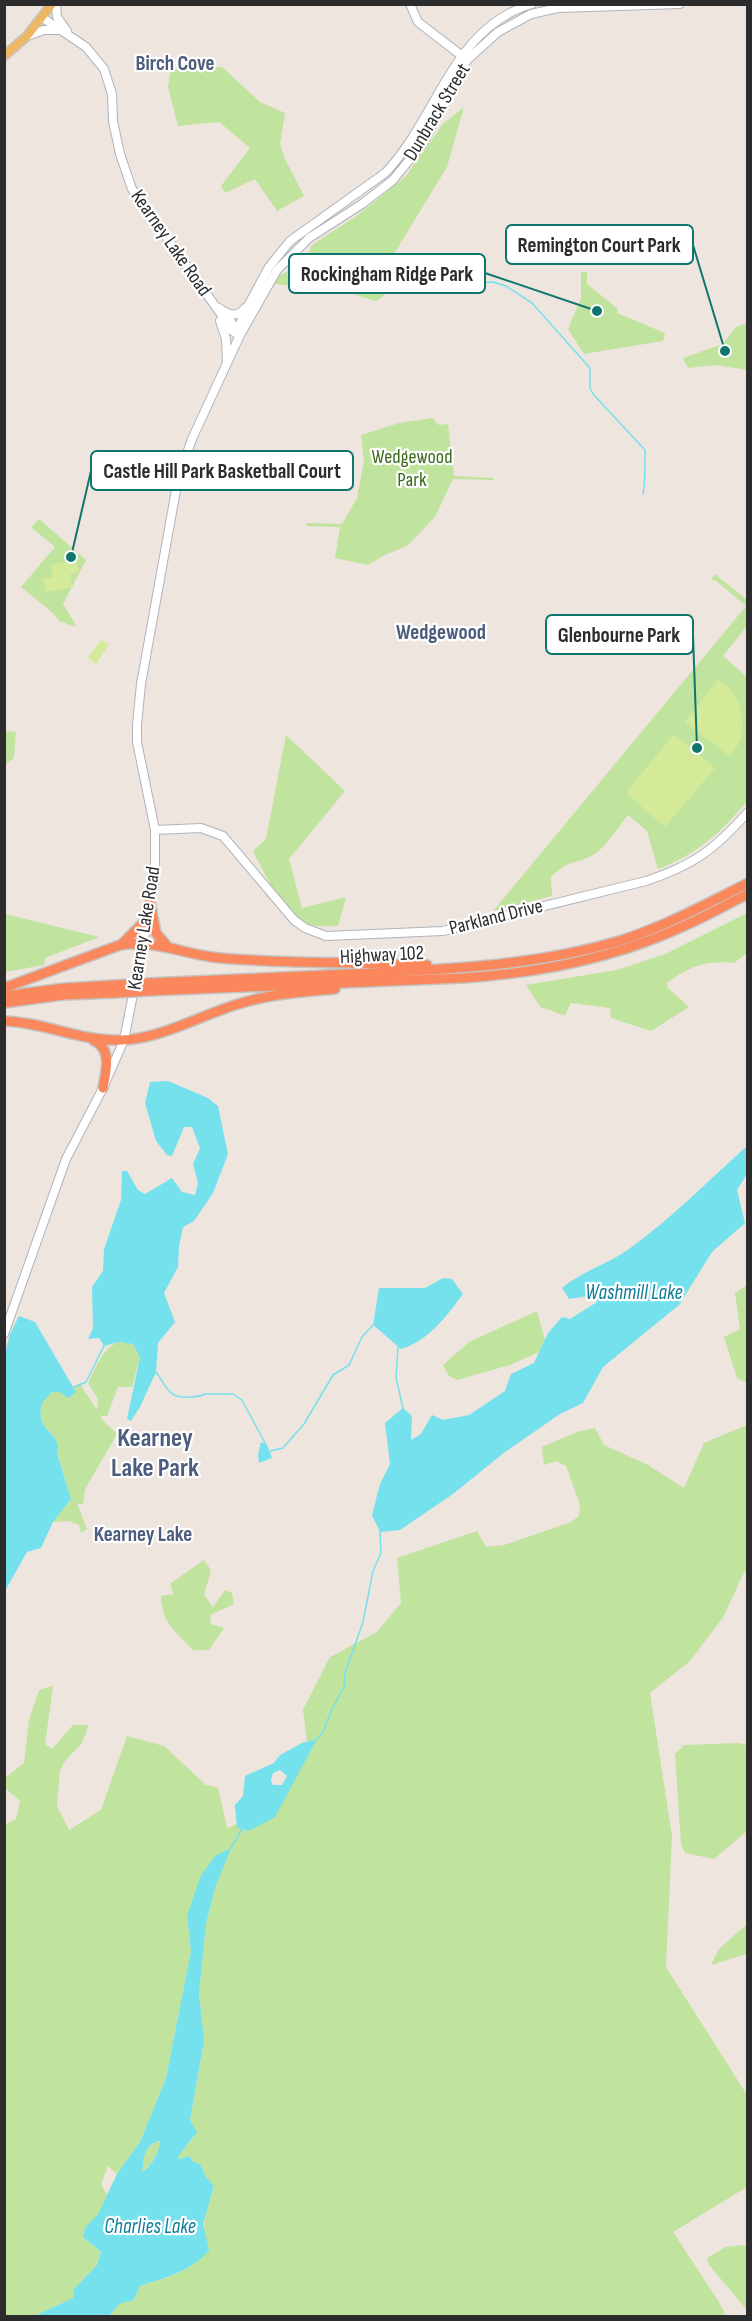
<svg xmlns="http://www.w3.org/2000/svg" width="752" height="2321" font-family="'Sofia Sans Condensed',sans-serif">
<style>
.green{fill:#c0e39d}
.pitch{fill:#d5ea99}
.water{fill:#75e1ed;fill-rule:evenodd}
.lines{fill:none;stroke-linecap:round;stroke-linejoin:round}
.stream{stroke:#75e1ed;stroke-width:1.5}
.secondary-casing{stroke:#afb4bc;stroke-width:10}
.primary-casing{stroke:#c4c4c4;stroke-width:11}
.highway-casing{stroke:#c4c4c4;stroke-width:12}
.secondary{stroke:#fff;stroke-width:8}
.primary{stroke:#eeb763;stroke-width:8}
.highway{stroke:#fb875c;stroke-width:9}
.highway-bridge-casing{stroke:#c4c4c4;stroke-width:12;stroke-linecap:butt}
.highway-bridge{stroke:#fb875c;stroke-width:9}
.labels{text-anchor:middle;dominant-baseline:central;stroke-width:4.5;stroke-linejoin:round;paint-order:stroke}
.street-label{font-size:20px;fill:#2c2c2c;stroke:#fff}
.park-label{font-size:20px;fill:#396a1c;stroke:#fff}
.neighbourhood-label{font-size:21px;font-weight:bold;fill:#4d5d7d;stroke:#fff}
.water-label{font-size:21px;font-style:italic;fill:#107e96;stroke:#fff}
.district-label{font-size:26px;font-weight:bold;fill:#4d5d7d;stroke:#fff}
.leader{fill:none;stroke:#0f766e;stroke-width:2}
.callout-dot{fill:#0f766e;stroke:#fff;stroke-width:2}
.callout{fill:#fff;stroke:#0f766e;stroke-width:2}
.callout-label{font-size:21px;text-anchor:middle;font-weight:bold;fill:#2c2c2c}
</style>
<rect width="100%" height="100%" fill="#eee5df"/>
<path class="green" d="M222,67L260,102L285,113L280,144L285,159L304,196L277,211L255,179L225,193L221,186L250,148L219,122L178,126L168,87L171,68Z
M464,107L447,167L375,285L385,295L376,301L313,282L291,286L265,282L304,264L312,245L358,215L406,176L443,124Z
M581,272H587V284L618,309L617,313L665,333L663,341L584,354L568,329L581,298Z
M747,323V370L716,365L688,368L683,358L723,344L736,327Z
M432,418L439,425L448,424L454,476L493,478V480L453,479L435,517L407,546L385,555L368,565L335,558L340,527L306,526L307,523L342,524L357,498L364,461L361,435L399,423Z
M39,519L86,560L63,604L77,627L59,621L53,613L21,587L55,547L31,527Z
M715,574L747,600V626L723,656L747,677V801C722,832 696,855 658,869L647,831L628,815C618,827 607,847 593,855C574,865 569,859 551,877L552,896L493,911L746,606L715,580L713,581L711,579Z
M4,731L16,732L14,758L5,765Z
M286,735L345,791L289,859L302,908L346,897L338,926C330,926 318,927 310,925C285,917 264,873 253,851L266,839Z
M747,913V953L734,963C707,960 689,966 667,983L668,988L689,1007L651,1031L611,1018L610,1008L571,1003L565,1015C555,1014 553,1009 541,1008L526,985L617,970L665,954Z
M5,914L99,937L45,958L44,965L5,972Z
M747,1285H748L747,1383L737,1378L724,1337L740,1329L735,1293Z
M537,1311L545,1340L539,1352L510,1365L457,1380L449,1376L443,1365L469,1342Z
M119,1342L133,1344L140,1357L132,1387H118L107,1416H101L98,1413L105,1423L117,1434L85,1489L83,1505L77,1503L87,1529L81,1533L79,1525L69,1521L53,1522L71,1499L57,1453C63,1438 44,1431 41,1418C40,1414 41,1407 42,1402L52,1392H59L64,1395L76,1392L74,1387L80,1384L97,1410L98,1399L88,1383C95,1369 104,1346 119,1342Z
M747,1425V1570L744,1572L724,1616L690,1661L650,1693L672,1836L666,1967L747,2095V2187L673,2232L719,2302L725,2314L720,2316H109L119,2303L134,2300L140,2286C157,2281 180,2274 194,2264C198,2261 201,2257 205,2254L204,2215L214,2188L206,2177L200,2164L192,2161L190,2156L179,2159L178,2157L193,2138L190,2120L204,2042L199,1993L206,1924L215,1888L230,1849L187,1915L191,1951L166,2078L140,2142L117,2174L108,2166L101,2184L107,2195L98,2215L85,2228L83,2237L101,2252L97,2265L74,2289L73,2298L34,2316H5L4,1825L16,1819L20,1801L5,1788V1778L24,1763L29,1720L39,1690L53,1686L45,1744L52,1749L73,1725H89L82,1743L65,1761L60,1771L57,1806L69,1830L101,1810L127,1736L164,1746L206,1785L216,1787L219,1791L227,1828L237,1824V1828L249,1831L316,1739L307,1742L303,1710L330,1657L377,1632L401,1603L397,1558L477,1531L486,1547L504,1545L571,1522L579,1516L580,1505L566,1466L556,1461L544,1465L542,1447L577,1432L595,1428L604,1445L648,1465L684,1488L704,1443Z
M204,1560L211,1570L204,1595L213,1607L225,1590L232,1593L234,1604L210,1615L211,1624L224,1628L209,1650H193C175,1631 162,1623 161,1596L174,1594L170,1584Z
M739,1743L747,1745V1831L714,1859L685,1853L681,1844L675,1754L684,1745Z
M747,1924V1954L711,1965L719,1949Z
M161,2141C159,2151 151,2166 141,2173C145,2158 142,2146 161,2141Z
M743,2245L747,2246V2310L709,2265L707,2258L726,2247Z"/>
<path class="pitch" d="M74,553L79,572L70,574L73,587L46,592L43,579L53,577L50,565L67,562L66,555Z
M101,640L109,645L96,664L88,658Z
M718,680C744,693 752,737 729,756L685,722Z
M674,734L715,768L665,827L626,793Z"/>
<path class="water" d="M168,1081L208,1098L218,1106L228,1154L213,1193L194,1221L183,1227L179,1246L178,1267L164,1293L175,1322L158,1343L156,1372L140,1407L131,1421L127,1419L140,1357L133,1344L119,1342L104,1346L99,1338L88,1339L93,1328L92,1287L103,1271L104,1249L121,1200L122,1171H127L138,1190L145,1194L172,1178L182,1192L195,1195L198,1183L193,1164L200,1148L192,1127H184L172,1156L167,1155L156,1141L145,1103L150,1082Z
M747,1146V1174L737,1190L745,1223L712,1252L679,1305L603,1367L583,1403L560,1414L505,1452L453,1494L400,1530L380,1532L372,1515L380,1484L390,1464L385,1423L403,1408L412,1416L411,1440L421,1434L432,1415L443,1420L469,1415L505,1391L511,1374L534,1363L548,1333L562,1317L570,1319L597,1302L595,1295L569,1299L562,1288C582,1271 608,1264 629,1249C672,1218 708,1181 747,1146Z
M443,1278L452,1279L463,1294C447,1316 428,1341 401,1349L373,1325L379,1288H425Z
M19,1316L35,1322L76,1392L69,1398L59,1392H52L42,1403C41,1407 40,1414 41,1418C44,1432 63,1438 57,1453L71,1499L53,1522L41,1548L27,1552L5,1591L4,1357L10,1334Z
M261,1442L267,1445L272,1458L259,1463L258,1455Z
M317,1739L275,1817L249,1831L237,1828L235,1805L243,1796L245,1776L274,1763L280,1755L302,1743ZM280,1770L287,1776L282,1785H273L271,1780L273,1773Z
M231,1848L215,1888L206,1924L199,1993L204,2041L190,2120L197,2132L178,2157L179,2159L190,2156L192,2161L200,2164L206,2177L214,2186L203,2224L209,2250C193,2271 164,2278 140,2286L134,2300L119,2304L109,2316H34L73,2298L74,2289L97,2265L101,2252L83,2237L85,2228L98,2214L117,2174L140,2142L166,2078L191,1951L187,1916L200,1877L215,1856ZM160,2141C160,2151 151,2167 142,2172C144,2159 143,2145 160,2141Z"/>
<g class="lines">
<path class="stream" d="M420,279L429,285L462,279L477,283L493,282L506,286L532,303L590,368V388L593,394L645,450C645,459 645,488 643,494
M398,1347L396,1378L403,1408
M156,1372C168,1388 168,1399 190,1397C196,1396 200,1397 205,1394H233L242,1400L266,1445
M74,1387L86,1382L104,1346
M270,1451L283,1448L304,1424L333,1375L349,1365L362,1337L373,1325
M317,1739L323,1732L331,1711L344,1687L345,1673L363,1622L373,1571L381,1553L380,1532
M231,1848L242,1829"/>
<defs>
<path id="secondary" d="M56,4L57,17L67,31
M410,4L418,22L466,59
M43,18L86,47L104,69L112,94L113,121L120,154L132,189L223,317C225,327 231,331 240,335
M27,36L44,30H60
M219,308C228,315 237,318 245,308
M223,317L229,319L239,333
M220,321L226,339L227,362
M240,335V324L249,304L269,267L290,241L385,173C437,120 452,27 532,4
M155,830L201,828L223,836L294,920L305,928L326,936L443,931L646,881C694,865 714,850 748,812
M150,906L155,879V830L137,742V725L141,684L178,479L192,439L240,335L277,270L309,238L362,204L393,180L423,143L467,60L498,32L531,14L558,8L680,4
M4,1334L66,1159L103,1088L124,1040L148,918"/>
<path id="primary" d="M4,56L27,36L52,4"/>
<path id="highway" d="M150,902L156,933L168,947
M122,944L148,918
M149,983C223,980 297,977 371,973C455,969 538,965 619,941C664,927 706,904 748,883
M4,988L120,945C155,939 186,955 220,958C289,964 359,962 427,965
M149,991L463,978C539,973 616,958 686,925C707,916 727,904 748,894
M4,996L65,988L115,985
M4,1003L63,995L115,993
M4,1021C44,1022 82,1042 122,1040C159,1039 200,1016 235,1005C267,994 302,992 335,989
M93,1040C113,1049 106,1071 103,1088"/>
</defs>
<use href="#secondary" class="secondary-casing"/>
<use href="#primary" class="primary-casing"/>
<use href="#highway" class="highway-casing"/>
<use href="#secondary" class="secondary"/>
<use href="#primary" class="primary"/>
<use href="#highway" class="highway"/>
<defs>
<path id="highway-bridge" d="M115,985L149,983
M115,993L149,991"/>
</defs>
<use href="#highway-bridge" class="highway-bridge-casing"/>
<use href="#highway-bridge" class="highway-bridge"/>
</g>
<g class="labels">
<g class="street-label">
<text transform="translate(437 112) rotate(-59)">Dunbrack Street</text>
<text transform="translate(171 243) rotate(55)">Kearney Lake Road</text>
<text transform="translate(496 917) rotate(-14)">Parkland Drive</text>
<text transform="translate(144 928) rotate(-81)">Kearney Lake Road</text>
<text transform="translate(382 955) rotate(-3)">Highway 102</text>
</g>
<g class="park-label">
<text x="412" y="457">Wedgewood<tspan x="412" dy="23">Park</tspan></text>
</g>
<g class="neighbourhood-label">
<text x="175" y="63">Birch Cove</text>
<text x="441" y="632">Wedgewood</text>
<text x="143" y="1534">Kearney Lake</text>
</g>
<g class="water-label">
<text x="634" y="1292">Washmill Lake</text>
<text x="150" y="2226">Charlies Lake</text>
</g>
<g class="district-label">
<text x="155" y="1438">Kearney<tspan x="155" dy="30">Lake Park</tspan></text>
</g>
</g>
<path class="leader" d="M725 351L693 245M597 311L485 273M71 557L91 471M697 748L693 635"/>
<g class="callout-dot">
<circle cx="725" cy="351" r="6"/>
<circle cx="597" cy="311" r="6"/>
<circle cx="71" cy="557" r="6"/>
<circle cx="697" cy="748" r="6"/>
</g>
<g class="callout">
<rect x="506" y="225" width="187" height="39" rx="6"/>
<rect x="289" y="254" width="196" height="39" rx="6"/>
<rect x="91" y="451" width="262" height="39" rx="6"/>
<rect x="546" y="615" width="147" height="39" rx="6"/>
</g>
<g class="callout-label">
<text x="599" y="252">Remington Court Park</text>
<text x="387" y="281">Rockingham Ridge Park</text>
<text x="222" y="478">Castle Hill Park Basketball Court</text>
<text x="619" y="642">Glenbourne Park</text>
</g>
<rect width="752" height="2321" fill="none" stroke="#2c2c2c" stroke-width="12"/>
</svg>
